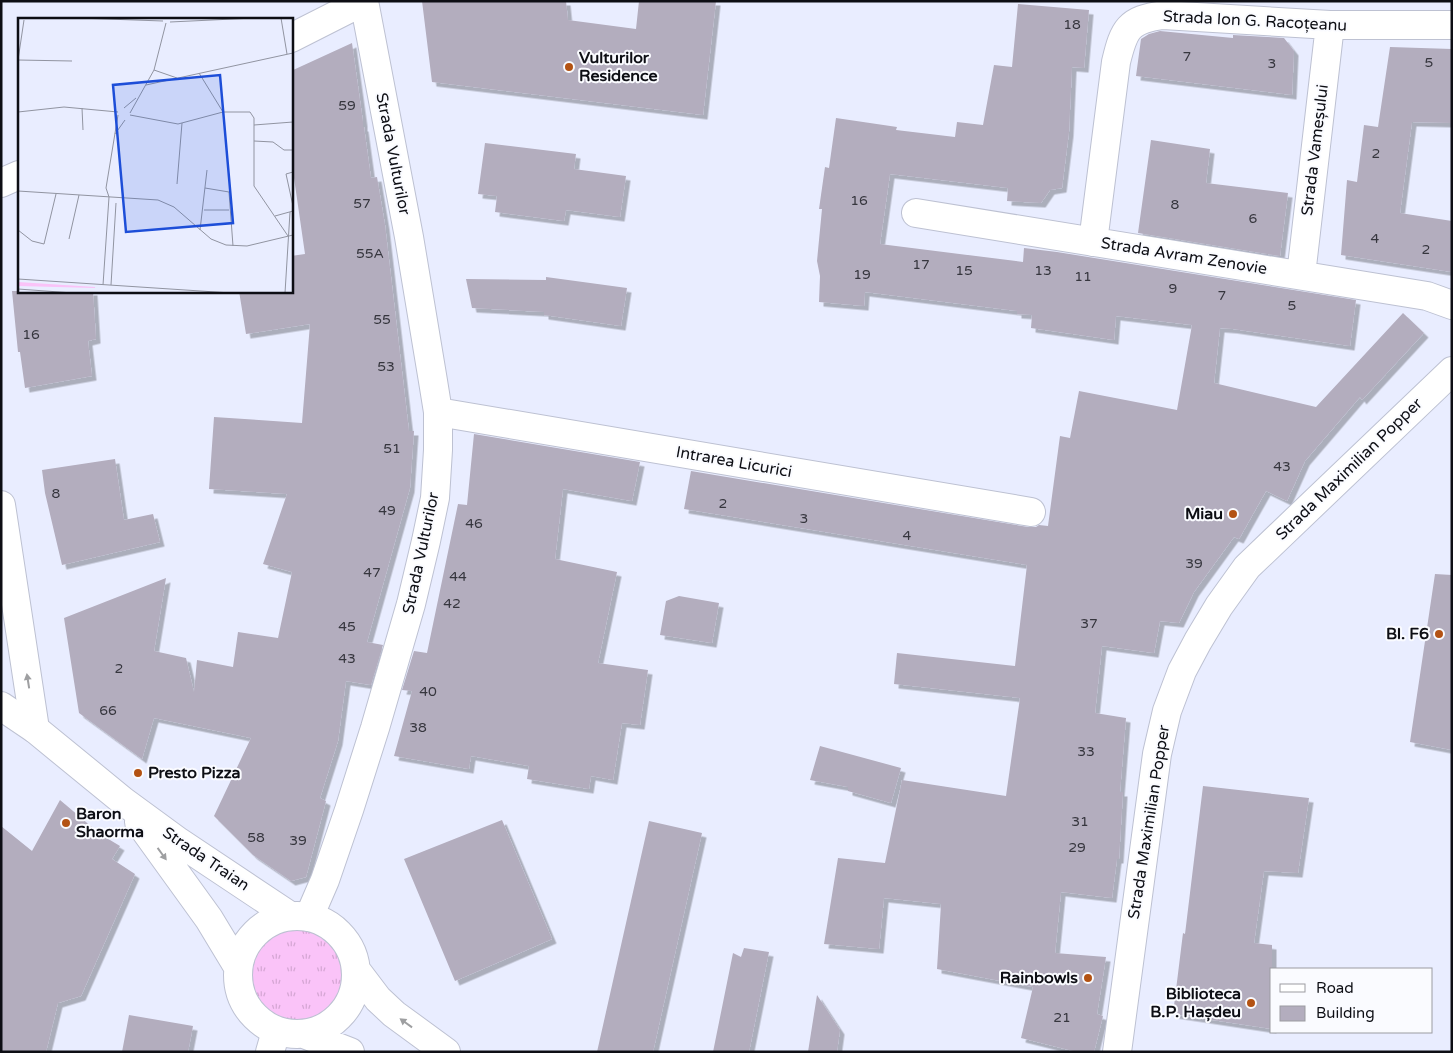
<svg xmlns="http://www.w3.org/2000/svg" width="1453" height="1053" font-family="'Varela Round',sans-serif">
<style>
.grass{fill:url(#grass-tufts)}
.building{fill:#b3adbe;filter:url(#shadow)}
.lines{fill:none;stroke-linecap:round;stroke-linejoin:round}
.street-casing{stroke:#bdc1d2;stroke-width:30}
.secondary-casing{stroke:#bdc1d2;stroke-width:30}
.street{stroke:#fff;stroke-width:28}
.secondary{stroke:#fff;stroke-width:28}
.oneway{fill:#9e9fa1}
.poi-dot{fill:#b35213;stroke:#fafbff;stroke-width:2}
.labels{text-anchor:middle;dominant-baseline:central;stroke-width:4;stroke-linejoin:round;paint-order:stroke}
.number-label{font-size:14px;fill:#36363e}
.street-label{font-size:16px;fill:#0d0e14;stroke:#fafbff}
.poi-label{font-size:16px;font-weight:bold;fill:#0d0e14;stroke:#fafbff;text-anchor:end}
.inset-road{fill:none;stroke:#9194a1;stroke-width:1}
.view{fill:#1d4ed8;fill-opacity:0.15;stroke:#1d4ed8;stroke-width:2.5}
.inset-edge{fill:none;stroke:#0d0e14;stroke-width:2.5}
</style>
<defs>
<pattern id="grass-tufts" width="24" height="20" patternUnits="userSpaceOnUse" patternTransform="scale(1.25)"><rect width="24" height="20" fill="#fac3f8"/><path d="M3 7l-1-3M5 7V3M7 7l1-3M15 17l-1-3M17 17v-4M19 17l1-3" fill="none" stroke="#d5a6d4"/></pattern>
<filter id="shadow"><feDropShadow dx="4.5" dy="4.5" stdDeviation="0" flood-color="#0004"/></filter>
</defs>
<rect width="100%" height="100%" fill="#e9edff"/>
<path class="grass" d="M238 975a59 59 0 1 1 118 0a59 59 0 1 1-118 0Z"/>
<path class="building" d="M422,1H566L568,20L636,29L639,1H716L703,115L432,82Z
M1018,4L1089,10L1084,68L1072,67L1069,132L1062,188L1050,190L1041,203L1007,201L1008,188L890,174L880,244L1023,262L1024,248L1057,252L1356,300L1350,346L1233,329L1220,328L1214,383L1316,407L1403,313L1424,333L1362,400L1360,397L1305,461L1287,501L1266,491L1239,539L1234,537L1194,592L1179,623L1160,621L1154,653L1102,646L1095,713L1126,718L1120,792H1123L1119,859H1117L1112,898L1061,892L1055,953L1106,957L1097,1014L1103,1016L1094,1052H1077L1021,1038L1033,987L937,969L941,904L884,898L879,949L824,944L838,858L885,863L902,780L1006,796L1020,698L894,684L897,653L1015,666L1027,565L684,509L691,471L1028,527H1036L1039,525L1048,526L1060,436L1070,438L1079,391L1177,410L1192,325L1116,316L1114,340L1031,328L1032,315L1017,314V311L865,292L864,306L819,302L820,276L817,261L822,209H819L825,167L829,168L836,118L897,127L896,130L955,137L957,122L983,125L994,65L1012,67Z
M1160,31L1233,38V35L1284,38L1294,51L1292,95L1136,76L1141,39L1149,34Z
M352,43L363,122V127H364L371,178L377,177L385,225L409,431H414L410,488L367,642L383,645L371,685L346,681L338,741L320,798L326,801L306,877L291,881L253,855L214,816L251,738L154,718L142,759L79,713L64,618L166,578L154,651L186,658L194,692L197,660L233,667L238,632L278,638L292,572L263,564L287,494L209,489L214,417L302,423L310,324L246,334L239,291H291V256L305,254L294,178L291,179V71Z
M1390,47L1452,49V123L1412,122L1400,213L1452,221V272L1341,255L1347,180L1357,182L1364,125L1378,127Z
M1151,140L1210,149L1206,183L1288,193L1280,256L1138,233Z
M485,143L576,154L574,169L626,176L620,217L566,210L564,221L495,212L497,196L478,194Z
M546,277L627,288L621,326L544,315V312L472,308L466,279L546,280Z
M12,291H93L96,339L88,341L92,376L25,388L20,352H18Z
M474,434L640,462L632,501L563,489L555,559L617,572L598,663L648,670L640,725L622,723L613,780L591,776L589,789L527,779L529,766L471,756L469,769L394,756L412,691L402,690L414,651L427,653L458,504L467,505Z
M115,459L124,520L153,514L160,542L62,565L45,493L42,470Z
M1435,574L1452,575V750L1410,742Z
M679,596L719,603L712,643L660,635L666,601Z
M820,746L901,768L891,803L848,791V787L810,780Z
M1203,786L1309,798L1298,873L1264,871L1254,943L1272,945V1029L1173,1014L1183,933L1185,934Z
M60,800L100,834L120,846L112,859L135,874L81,996L58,1003L46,1052H1V826L32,851Z
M502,820L552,939L455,981L404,859Z
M649,821L702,833L653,1052H597Z
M744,948L769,952L749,1052H713L733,953L741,957Z
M817,995L840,1030L837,1052H808Z
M129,1015L193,1026L188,1052H122Z"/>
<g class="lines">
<defs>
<path id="street" d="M291,38L364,1
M1,183L19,175
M916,213L1427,296L1452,305
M1093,242L1116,62C1124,29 1128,20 1163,15L1330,25H1452
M1301,275L1330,25
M438,412L1031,512
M1,505L35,729
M309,917L325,880L349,810L375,728L411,604L426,541L435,498L438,450V412L433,381L409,237L364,1
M270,1052L276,1031
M1117,1052L1157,754L1167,711L1182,671L1198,641L1219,606L1247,567L1452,371"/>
<path id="secondary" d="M1,706L35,729L123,801L179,842L290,916
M139,822L209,919L238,967
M238 975a59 59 0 1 1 118 0a59 59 0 1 1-118 0Z
M356,970L378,999L394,1014L446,1052
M304,1034L350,1052"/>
</defs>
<use href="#street" class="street-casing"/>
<use href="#secondary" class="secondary-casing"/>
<use href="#street" class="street"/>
<use href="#secondary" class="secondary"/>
</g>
<defs><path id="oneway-solid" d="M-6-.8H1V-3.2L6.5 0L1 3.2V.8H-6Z" transform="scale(1.25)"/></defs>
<g class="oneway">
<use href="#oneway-solid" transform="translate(28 681) rotate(-99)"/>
<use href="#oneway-solid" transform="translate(162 854) rotate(54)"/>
<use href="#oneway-solid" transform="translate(406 1023) rotate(-144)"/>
</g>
<g class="poi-dot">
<circle cx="569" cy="67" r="5"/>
<circle cx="1233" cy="514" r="5"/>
<circle cx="1439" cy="634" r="5"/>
<circle cx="138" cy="773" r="5"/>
<circle cx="66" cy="823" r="5"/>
<circle cx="1088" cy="978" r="5"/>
<circle cx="1251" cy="1003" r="5"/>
</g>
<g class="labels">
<g class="number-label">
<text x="1072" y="24">18</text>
<text x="1187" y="56">7</text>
<text x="1429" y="62">5</text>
<text x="1272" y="63">3</text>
<text x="347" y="105">59</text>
<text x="1376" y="153">2</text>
<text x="859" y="200">16</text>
<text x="362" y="203">57</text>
<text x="1175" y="204">8</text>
<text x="1253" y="218">6</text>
<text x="1375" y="238">4</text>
<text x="1426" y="249">2</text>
<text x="370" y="253">55A</text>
<text x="921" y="264">17</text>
<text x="964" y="270">15</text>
<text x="1043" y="270">13</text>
<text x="862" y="274">19</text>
<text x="1083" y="276">11</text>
<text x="1173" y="288">9</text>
<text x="1222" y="295">7</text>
<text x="1292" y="305">5</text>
<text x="382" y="319">55</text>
<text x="31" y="334">16</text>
<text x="386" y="366">53</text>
<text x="392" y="448">51</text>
<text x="1282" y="466">43</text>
<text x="56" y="493">8</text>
<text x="723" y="503">2</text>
<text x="387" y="510">49</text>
<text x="804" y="518">3</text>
<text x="474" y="523">46</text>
<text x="907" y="535">4</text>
<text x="1194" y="563">39</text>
<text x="372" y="572">47</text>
<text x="458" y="576">44</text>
<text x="452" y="603">42</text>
<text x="1089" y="623">37</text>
<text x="347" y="626">45</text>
<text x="347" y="658">43</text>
<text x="119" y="668">2</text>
<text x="428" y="691">40</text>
<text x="108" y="710">66</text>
<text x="418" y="727">38</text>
<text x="1086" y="751">33</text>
<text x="1080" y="821">31</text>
<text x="256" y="837">58</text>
<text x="298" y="840">39</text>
<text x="1077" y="847">29</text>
<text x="1062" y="1017">21</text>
</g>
<g class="street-label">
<text transform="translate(1255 21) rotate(3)">Strada Ion G. Racoțeanu</text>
<text transform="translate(1315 150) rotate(-83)">Strada Vameșului</text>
<text transform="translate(393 154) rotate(79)">Strada Vulturilor</text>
<text transform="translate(1184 256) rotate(9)">Strada Avram Zenovie</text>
<text transform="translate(734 462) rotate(10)">Intrarea Licurici</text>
<text transform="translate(1349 469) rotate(-44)">Strada Maximilian Popper</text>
<text transform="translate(421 553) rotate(-78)">Strada Vulturilor</text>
<text transform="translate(1149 822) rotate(-81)">Strada Maximilian Popper</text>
<text transform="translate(206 859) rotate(34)">Strada Traian</text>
</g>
<g class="poi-label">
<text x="579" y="58" text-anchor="start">Vulturilor<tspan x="579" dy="18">Residence</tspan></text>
<text x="1223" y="514">Miau</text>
<text x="1429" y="634">Bl. F6</text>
<text x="148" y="773" text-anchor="start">Presto Pizza</text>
<text x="76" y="814" text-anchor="start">Baron<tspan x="76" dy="18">Shaorma</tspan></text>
<text x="1078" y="978">Rainbowls</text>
<text x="1241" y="994">Biblioteca<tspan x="1241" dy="18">B.P. Hașdeu</tspan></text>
</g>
</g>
<g transform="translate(18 18)">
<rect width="275" height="275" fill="#e9edff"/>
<path d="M0,264L77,269V270L0,268Z" fill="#fac3f8"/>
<path class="inset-road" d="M60,0L145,3M263,0L269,36M152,4L236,0M0,42L54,43M0,42L6,2M136,52L159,60M181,55L205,94M128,67L275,35M64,90L65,112M106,90L118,80M0,94L46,89L100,94M112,95L136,52L148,5M112,97L160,106L205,94H232L236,100V168L270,218M236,107L275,104M97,116L107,102M236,123L255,124L266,132H275M275,154L268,156L275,188M159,166L164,105M187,170L211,174L215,228M0,173L140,182L156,189L193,221L208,227L229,228L275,217M186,192H211M257,198L275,193M0,212L14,223L26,226L38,176M182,212L189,152M51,221L61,177M0,261L213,275M85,267L91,179L88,170L100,97M93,267L98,185M0,271L55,275M267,275L272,194"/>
<path class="view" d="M202,57L215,205L108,214L95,67Z"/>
<rect width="275" height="275" class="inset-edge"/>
</g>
<rect width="1453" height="1053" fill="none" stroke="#0d0e14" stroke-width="5"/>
<rect x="1270" y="968" width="162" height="65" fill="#fafbff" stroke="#9b9ca1"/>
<rect x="1280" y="984" width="25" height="8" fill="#ffffff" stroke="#9b9ca1"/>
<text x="1316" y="993" font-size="15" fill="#0d0e14">Road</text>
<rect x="1280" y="1006" width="25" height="15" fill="#b3adbe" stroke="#9b9ca1"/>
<text x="1316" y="1018" font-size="15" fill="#0d0e14">Building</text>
</svg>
